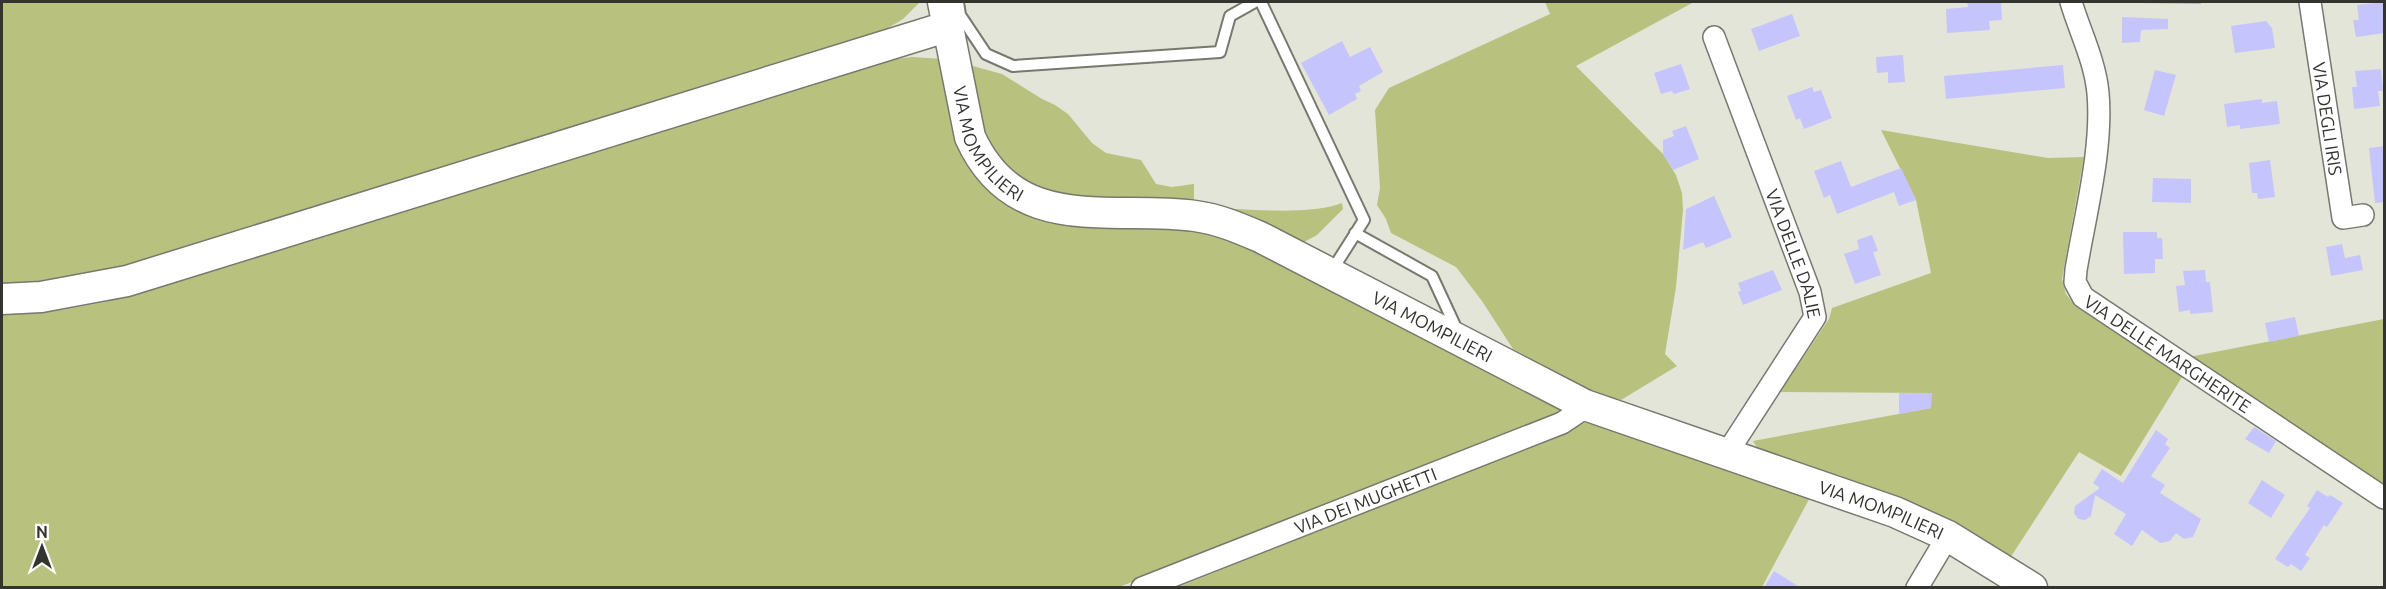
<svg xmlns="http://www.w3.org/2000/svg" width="2386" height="589" font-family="Ubuntu,sans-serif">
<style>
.green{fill:#b9c17e}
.building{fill:#c6c4fd}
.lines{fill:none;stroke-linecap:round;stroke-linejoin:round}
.lane-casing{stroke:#77786e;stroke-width:14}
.street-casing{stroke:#77786e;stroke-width:24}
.secondary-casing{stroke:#77786e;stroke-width:33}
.lane{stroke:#fff;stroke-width:10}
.street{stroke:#fff;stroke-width:21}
.secondary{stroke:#fff;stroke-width:30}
.labels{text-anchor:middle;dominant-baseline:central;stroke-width:4.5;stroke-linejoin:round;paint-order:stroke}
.street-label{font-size:18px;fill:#33332f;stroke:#fff}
</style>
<rect width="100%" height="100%" fill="#e3e5d9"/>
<path class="green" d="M2,2H920L903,19L878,34L169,256L69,280L2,285Z
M1545,2H1694L1576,66L1663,154L1676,175L1682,193L1683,210L1676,287L1665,354L1677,366L1621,400L1593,394L1513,349L1482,301L1456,267L1391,233L1386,219L1377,205L1380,188L1375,110L1389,88L1550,14Z
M2087,2H2200L2201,4Z
M912,57L943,59L984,177L1203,225L1567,408L1558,418L1119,587H2V312L62,310L105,302L887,60Z
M962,63L1002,74L1042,99L1055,105L1068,114L1092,143L1106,153L1141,160L1156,184L1172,187L1194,184V206L1054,199L991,162Z
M1881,130L2048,158L2084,157L2062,279L2066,294L2075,306L2182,377L2121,476L2079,452L2010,558L1759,451L1753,441L1931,408V393L1780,392L1829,319L1832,308L1931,273L1916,200Z
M1342,203L1343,209L1317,235L1297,246L1206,207C1243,209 1309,216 1342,203Z
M2384,319V484L2189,357Z
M1602,416L1814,490L1762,587L1176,588Z"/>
<path class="building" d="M1967,2H2001L2002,20L1989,21L1990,30L1947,33L1946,9L1968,7Z
M2385,2V33L2356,37L2353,20H2359L2357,5Z
M1792,14L1800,36L1759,51L1751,29Z
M2122,17L2168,19V29L2141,30L2140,42L2122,43Z
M2266,21L2272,28L2275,48L2235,53L2231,26Z
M1342,41L1350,57L1370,47L1383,72L1359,86L1361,91L1355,94L1357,99L1329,115L1301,63Z
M1903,55L1905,82L1888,83V72L1877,73L1876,57Z
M1681,64L1690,89L1674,94L1672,91L1661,94L1654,73Z
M2063,65L2065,88L1946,99L1944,76Z
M2381,69L2383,91H2378L2380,106L2354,109L2352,87H2357L2355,71Z
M2155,70L2176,75L2164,116L2144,110Z
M1812,87L1814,92L1821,90L1832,118L1804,129L1800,118L1796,120L1787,96Z
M2262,99V103L2277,101L2280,124L2240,129V125L2227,127L2224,104Z
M1686,126L1699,159L1673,170L1663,154V140L1674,136L1672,131Z
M2385,146V202L2375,203L2369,148Z
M2270,160L2275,197L2258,199L2257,193H2252L2249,163Z
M1841,161L1851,187L1901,168L1916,200L1899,206L1894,192L1837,214L1830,195L1824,198L1814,171Z
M2153,178L2191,179V203L2152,202Z
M1714,196L1732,237L1706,248L1703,242L1683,250L1686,209Z
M2123,232H2157V238H2162L2163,259H2155V273L2124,274Z
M1872,235L1878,251L1873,252L1881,275L1855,284L1844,254L1859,249L1857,240Z
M2342,244L2345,258L2360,255L2363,270L2331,276L2326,247Z
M1773,270L1782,290L1743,305L1738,292L1741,291L1738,283Z
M2205,270L2206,282H2210L2213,312L2190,314V310L2179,312L2176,286L2185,285L2183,271Z
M2295,317L2299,336L2269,342L2265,323Z
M1899,393H1932L1931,408L1899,414Z
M2254,427L2276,441L2269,453L2245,439Z
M2156,430L2168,439L2165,444L2170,448L2151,476L2165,485L2160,493L2201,519L2193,537L2184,539L2176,533L2170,541L2160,543L2142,530L2132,546L2114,534L2126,514L2095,495L2091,516L2085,520L2078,519L2074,513L2075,506L2100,488L2093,483L2102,469L2123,483Z
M2262,480L2285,495L2271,518L2248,503Z
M2317,490L2328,497L2330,495L2343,503L2327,527L2324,525L2305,555L2310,558L2301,571L2291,564L2288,567L2275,559L2310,508L2307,506Z
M1774,571L1801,588H1764Z"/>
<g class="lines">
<defs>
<path id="lane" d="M958,2L960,15L986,54L1013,66L1220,52L1230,16L1255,2
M1261,2L1364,220L1331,272
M1355,233L1432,276L1457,330"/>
<g id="street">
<path id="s1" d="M2071,2C2080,32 2095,61 2098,93C2103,149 2085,215 2076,270L2075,282L2083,297L2384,498"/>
<path id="s2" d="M2310,2L2343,218L2363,215"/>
<path id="s3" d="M1714,37L1810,292L1815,317L1727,453"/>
<path id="s4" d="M1142,588L1562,423L1580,411L1585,405"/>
<path d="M1917,588L1948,536"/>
</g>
<g id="secondary">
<path id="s5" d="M943,2L970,137C1015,237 1110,205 1195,216C1218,219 1239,228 1260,237L1585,405L1895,512L1948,536L2032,588"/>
<path d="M2,299L41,297L127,281L946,27"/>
</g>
</defs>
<use href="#lane" class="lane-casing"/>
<use href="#street" class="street-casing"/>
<use href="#secondary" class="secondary-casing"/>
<use href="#lane" class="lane"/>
<use href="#street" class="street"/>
<use href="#secondary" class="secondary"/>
</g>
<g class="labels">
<g class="street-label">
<text stroke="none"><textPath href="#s2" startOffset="118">VIA DEGLI IRIS</textPath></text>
<text stroke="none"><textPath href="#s5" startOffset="152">VIA MOMPILIERI</textPath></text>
<text stroke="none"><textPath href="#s3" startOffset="231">VIA DELLE DALIE</textPath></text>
<text stroke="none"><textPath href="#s5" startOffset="656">VIA MOMPILIERI</textPath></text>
<text stroke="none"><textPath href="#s1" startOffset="405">VIA DELLE MARGHERITE</textPath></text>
<text stroke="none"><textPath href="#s4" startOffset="240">VIA DEI MUGHETTI</textPath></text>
<text stroke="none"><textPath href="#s5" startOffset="1142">VIA MOMPILIERI</textPath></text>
</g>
</g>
<rect width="2386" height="589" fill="none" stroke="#33332f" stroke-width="6"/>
<g transform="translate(42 547)" stroke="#ffffff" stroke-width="4.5" paint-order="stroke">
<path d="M0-4.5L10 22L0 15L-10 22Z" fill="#33332f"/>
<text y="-9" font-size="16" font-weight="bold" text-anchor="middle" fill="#33332f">N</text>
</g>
</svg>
